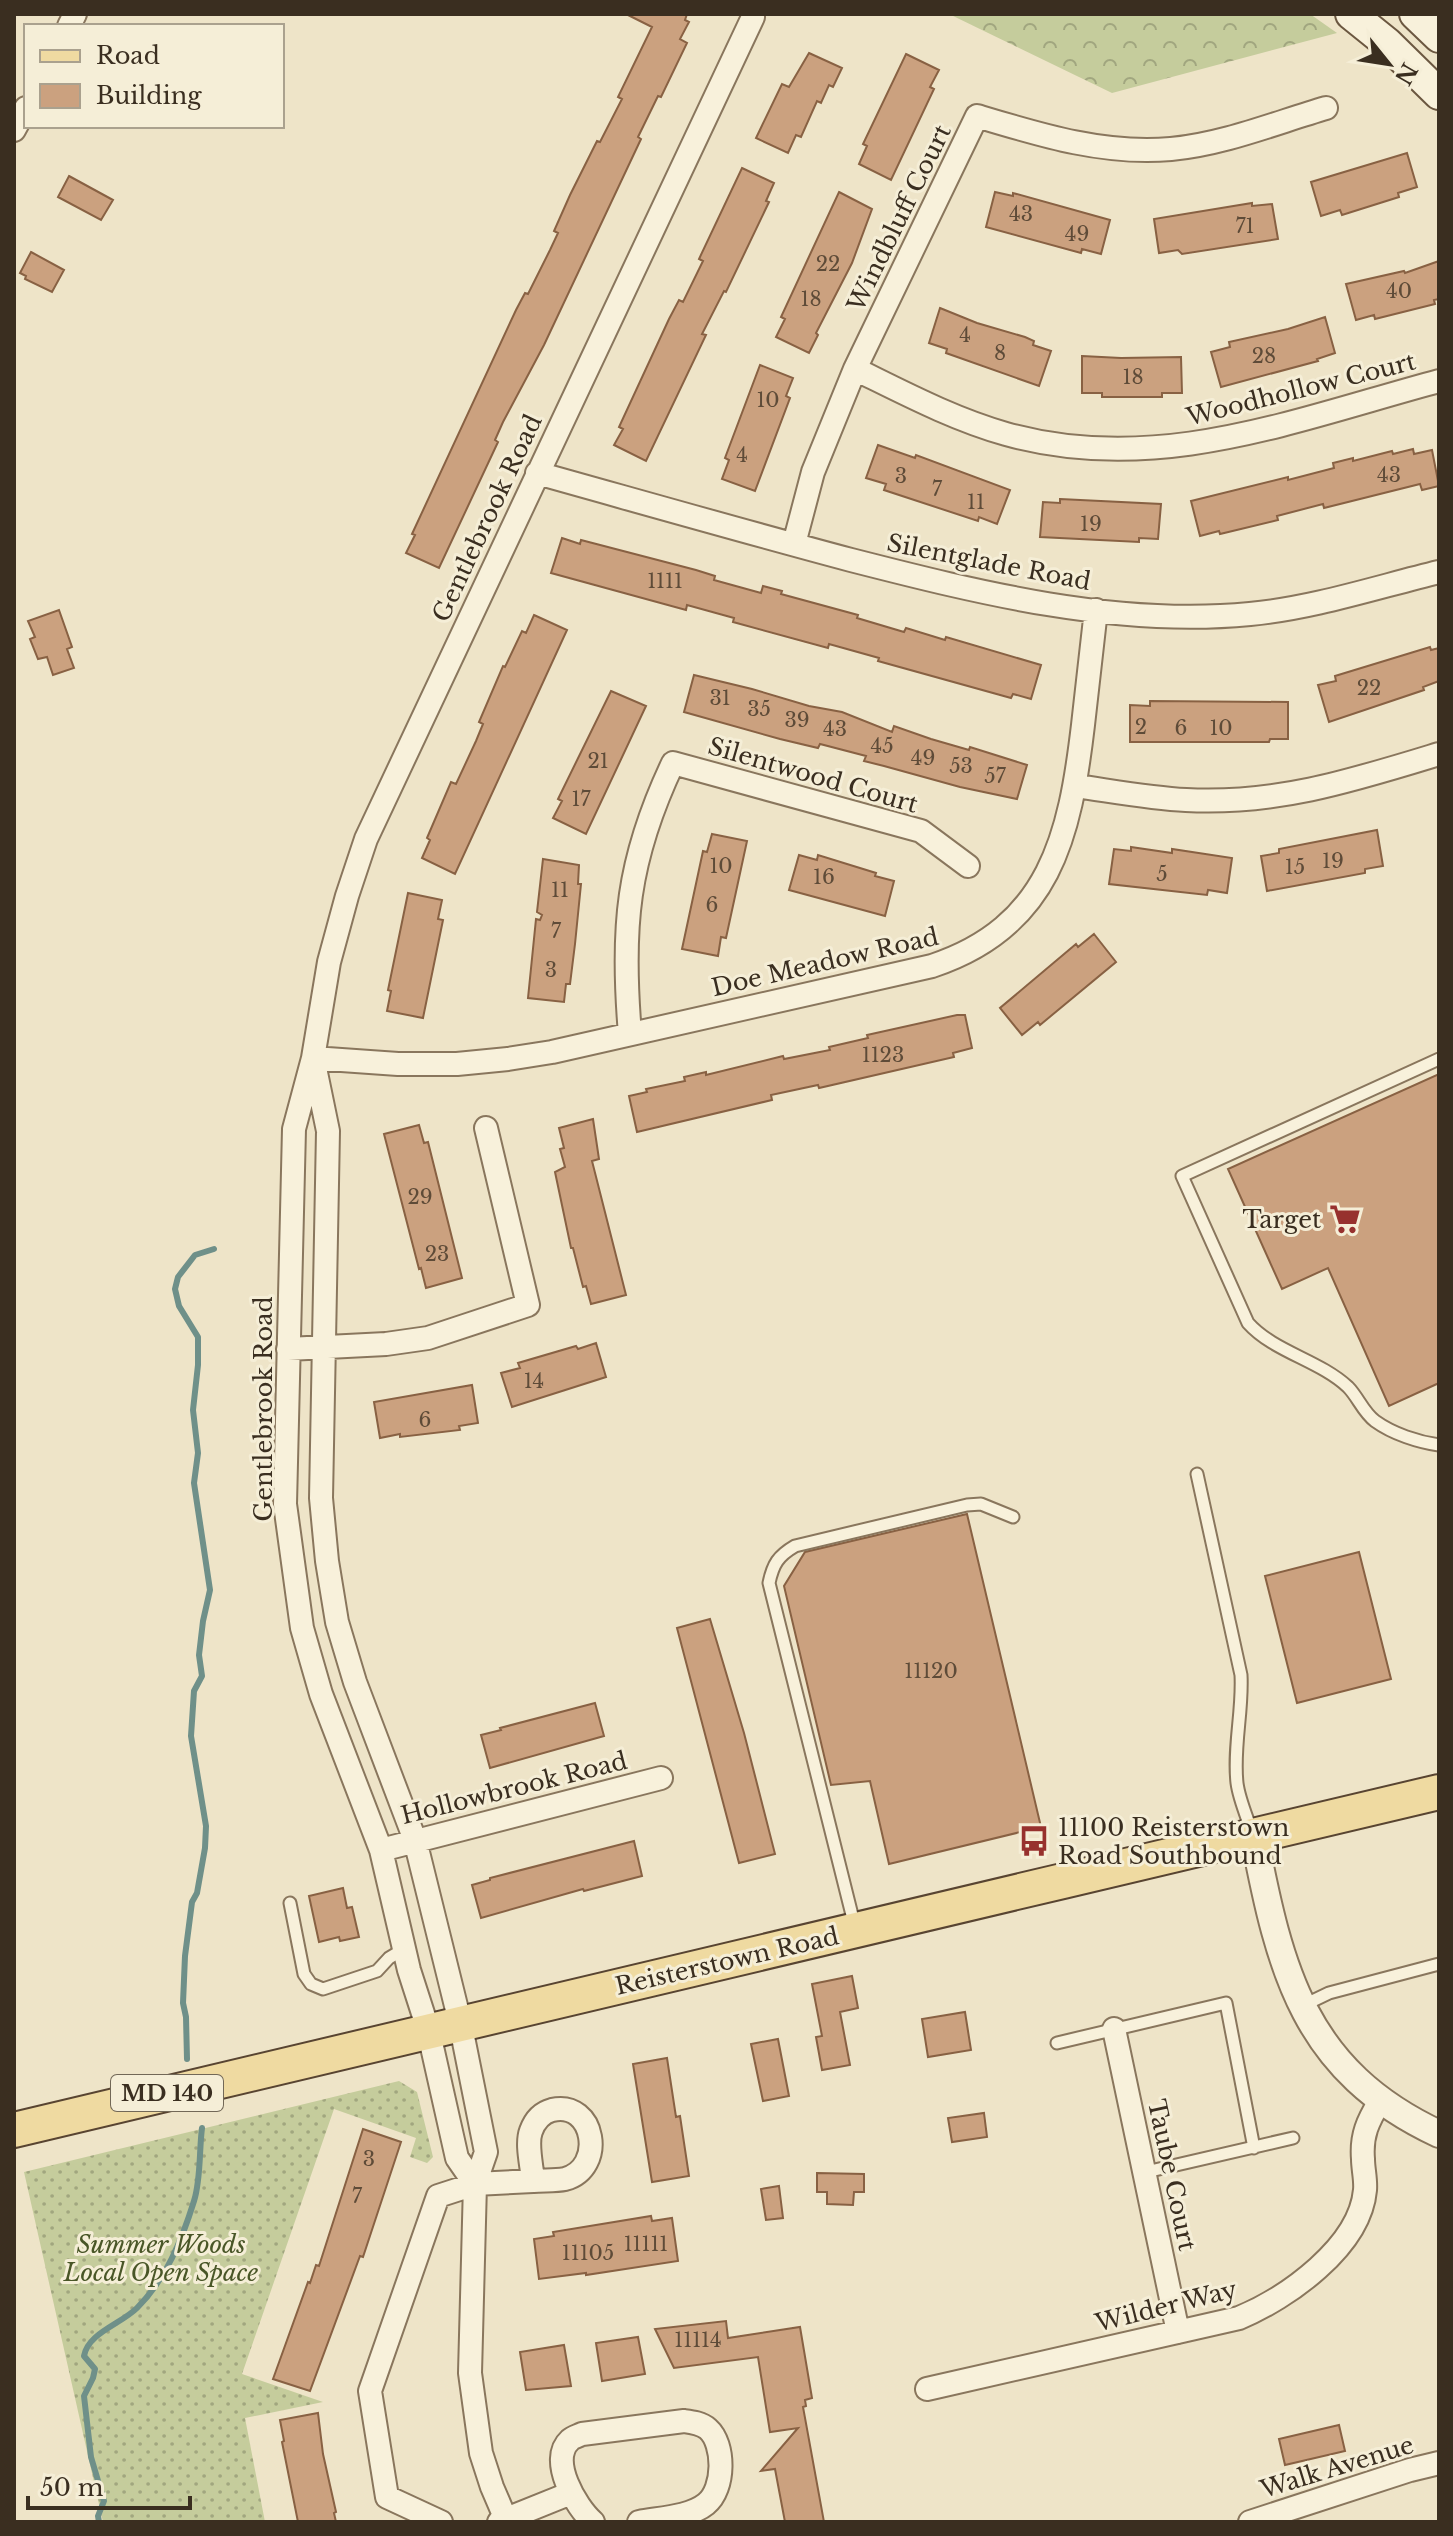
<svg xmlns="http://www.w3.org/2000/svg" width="1453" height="2536" font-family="'Libre Baskerville',serif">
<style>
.grass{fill:url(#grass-dots)}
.forest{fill:url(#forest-crowns)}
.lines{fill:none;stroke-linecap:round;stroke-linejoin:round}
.stream{stroke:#6f9089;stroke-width:6}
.building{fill:#cba17f;stroke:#886143;stroke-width:2}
.service-casing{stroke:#89765d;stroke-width:15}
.minor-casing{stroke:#89765d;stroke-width:26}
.tertiary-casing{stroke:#89765d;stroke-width:30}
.secondary-casing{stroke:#6b5740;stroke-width:34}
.primary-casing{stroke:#584431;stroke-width:38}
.service{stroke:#f8f1db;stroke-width:11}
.minor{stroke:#f8f1db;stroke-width:22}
.tertiary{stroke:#f8f1db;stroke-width:26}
.secondary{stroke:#f8f1db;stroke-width:30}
.primary{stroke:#efdaa1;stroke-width:34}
.labels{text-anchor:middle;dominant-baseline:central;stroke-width:6;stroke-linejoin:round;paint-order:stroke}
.number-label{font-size:20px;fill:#5e4b38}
.shield{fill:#f5eed7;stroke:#726857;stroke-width:2}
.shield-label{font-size:22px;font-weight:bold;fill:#3a2e20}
.street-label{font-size:24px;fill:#3a2e20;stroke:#f5eed7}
.poi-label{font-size:24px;fill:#3a2e20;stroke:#f5eed7;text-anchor:end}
.park-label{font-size:24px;font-style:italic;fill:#495627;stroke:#f5eed7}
</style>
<defs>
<pattern id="grass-dots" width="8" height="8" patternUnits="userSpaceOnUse" patternTransform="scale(2)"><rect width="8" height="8" fill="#c5cc9c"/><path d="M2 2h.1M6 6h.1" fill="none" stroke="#a1a67f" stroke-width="1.8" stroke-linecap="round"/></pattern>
<pattern id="forest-crowns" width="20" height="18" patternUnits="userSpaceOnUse" patternTransform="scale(2)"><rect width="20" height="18" fill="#c5cc9c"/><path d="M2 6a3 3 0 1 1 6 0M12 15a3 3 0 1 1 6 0" fill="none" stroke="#a1a67f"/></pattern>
</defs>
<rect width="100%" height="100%" fill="#eee4c8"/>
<path class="grass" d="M399,2081L417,2092L433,2157L427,2163L410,2157L416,2138L334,2109L242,2374L323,2402L245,2418L265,2522H103L24,2172Z"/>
<path class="forest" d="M949,14H1310L1337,33L1112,93Z"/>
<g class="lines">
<path class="stream" d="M187,2059L186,2017L183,2003L185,1956L192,1902L197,1893L205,1848L206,1826L191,1736L194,1691L202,1676L199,1655L203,1621L210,1590L194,1483L198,1453L193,1410L198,1365V1337L179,1306L175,1289L178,1277L195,1255L214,1249
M99,2522L98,2516L104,2501L91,2457L84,2396L93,2378L95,2369L84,2356C88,2333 121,2324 137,2308C166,2279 182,2240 194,2201C201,2179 199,2151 202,2128"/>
</g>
<path class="building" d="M626,14H687L685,20L689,22L680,39L687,43L661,97L658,96L638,137L641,139L544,345L503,422L495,440L498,442L439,568L406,553L415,535L412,534L516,310L525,293L528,294L550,250L558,233L554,231L570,195L597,141L600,142L622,99L618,97L652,27Z
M809,53L842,68L833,87L829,85L821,103L817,101L801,137L796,135L788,153L756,138L782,84L789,87Z
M906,54L939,70L930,87L934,89L891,180L859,164L867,146L863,144Z
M1407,153L1417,187L1398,193L1399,197L1342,215L1340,210L1321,216L1311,182Z
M742,168L774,183L766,201L769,202L726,292L724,291L702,334L706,335L646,461L614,445L623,429L619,427L669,319L679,300L683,302L703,261L699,259Z
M69,176L113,200L101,220L58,197Z
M839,192L872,209L852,263L816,333L818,335L809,353L776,337L785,319L781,317Z
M995,192L1013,196V193L1110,220L1101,254L1082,249L1081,253L986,227Z
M1252,203V206L1272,204L1278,239L1182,254L1178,250L1159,253L1154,219Z
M31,252L64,270L52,292L25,279L26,276L20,273Z
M1439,261V299L1434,300L1435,304L1375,319L1374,315L1356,320L1346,284L1404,271L1405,273Z
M940,308L977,323L1025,337L1034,341L1033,345L1051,351L1039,386L946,353L947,349L929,343Z
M1325,317L1335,353L1317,359L1318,361L1221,387L1211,352L1230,347L1229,342L1288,329Z
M1082,356L1121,358L1181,357L1182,393H1162V397H1102V393H1082Z
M760,365L793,378L786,396L790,398L755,491L722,479L729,460L725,458Z
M878,445L915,458L916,455L1010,490L997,524L979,517L978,521L884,490L886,484L866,478Z
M1413,449L1414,454L1432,450L1439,486L1422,490L1420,484L1324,508L1323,504L1277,516L1278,520L1220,534L1219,531L1200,536L1191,501L1288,477V480L1334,468L1333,463L1353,458V461L1392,451L1393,454Z
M1060,499L1161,504L1158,539L1139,538V542L1040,537L1043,502L1060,503Z
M562,538L580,544L581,540L696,570L715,576L714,580L761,593L763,586L782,591L781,594L858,615L857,618L904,632L906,628L945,640L946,637L1041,665L1031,699L1013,694L1011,698L878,661L879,658L829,644L828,648L733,622L734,618L687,605L686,610L551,573Z
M59,610L72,647L67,649L74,668L53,675L47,657L38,659L30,639L35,637L28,621Z
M534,615L567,630L455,874L422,858L430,840L427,838L451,782L456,784L476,741L483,724L479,722L503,666L505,667L522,631L526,633Z
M1430,647L1431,650L1439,648V681L1423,687L1424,690L1329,722L1318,685L1336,681L1335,676Z
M694,675L752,689L809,706L842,712L892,732L894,726L931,739L969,750L970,747L1027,765L1017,799L960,787L884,766L864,761L866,756L820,744L818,748L780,739L684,712Z
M611,691L646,706L586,834L553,818L562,801L558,799Z
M1150,701L1288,702V739H1270L1269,742H1130V705L1150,706Z
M1377,830L1383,866L1365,869V873L1267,891L1261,856L1279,853V849Z
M712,834L747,841L726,938L721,937L718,956L682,949L703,851L707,852Z
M1131,847L1172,853V849L1232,858L1227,893L1208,890L1207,895L1109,884L1114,849L1131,851Z
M799,855L817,860L818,855L876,873L875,876L894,881L885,916L789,890Z
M543,859L579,865L578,884H581L575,944L570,984H566L564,1002L528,998L536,919L540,920L542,915L537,912Z
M408,893L442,900L438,919L443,920L423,1018L387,1011L391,991L388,990Z
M1094,934L1116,962L1040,1025L1038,1022L1022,1035L1000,1008L1076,944L1078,947Z
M957,1015H965L972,1048L953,1053L954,1057L819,1088L818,1085L771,1095L772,1100L637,1132L629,1096L647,1092L646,1089L685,1081L684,1077L706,1072V1075L783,1056L784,1059L830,1050L829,1047L868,1038L867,1035Z
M1439,1074V1383L1389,1406L1328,1268L1282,1289L1228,1169Z
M593,1119L599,1159L592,1161L626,1295L591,1304L586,1286L583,1287L573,1248H571L555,1172L565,1167L560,1149L564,1148L559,1128Z
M419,1125L424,1143L428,1142L462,1278L426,1288L421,1268L419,1269L384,1134Z
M596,1343L606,1377L512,1407L501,1373L520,1368L518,1363L576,1346L578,1349Z
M472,1385L478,1423L459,1426L460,1430L400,1437V1434L380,1438L374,1402Z
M967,1514L1041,1827L889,1864L870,1781L831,1785L784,1586L805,1552Z
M1359,1552L1391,1679L1297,1703L1265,1576Z
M710,1619L744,1733L775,1854L739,1863L677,1628Z
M595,1703L604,1736L490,1768L481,1735L501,1730L500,1728Z
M634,1841L642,1876L584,1891L583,1889L481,1918L472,1885L490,1880V1878Z
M343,1888L347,1908L352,1907L359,1937L340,1941L339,1937L319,1942L309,1896Z
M852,1976L858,2008L840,2012L850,2065L822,2070L816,2037L822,2036L812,1984Z
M965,2012L971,2050L928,2057L922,2019Z
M778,2039L789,2096L763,2101L751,2044Z
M667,2058L676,2117L680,2116L689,2176L652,2182L633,2064Z
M984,2113L987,2137L952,2142L948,2118Z
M363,2129L401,2142L363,2257L360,2256L310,2391L273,2379L308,2282L310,2283L316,2265L319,2266Z
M817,2173L864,2174V2192H854L853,2205L827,2204V2192H817Z
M779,2186L783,2218L766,2220L761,2189Z
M651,2216L652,2221L672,2218L678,2261L586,2275V2273L539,2279L534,2239L554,2236L553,2232Z
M726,2321L728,2338L800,2327L812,2398L805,2400L806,2406L803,2407L824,2522H785L775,2469L761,2471L798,2428L770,2432L758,2357L674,2368L655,2329Z
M638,2337L645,2374L602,2381L596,2343Z
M564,2345L571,2386L526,2390L520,2352Z
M318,2413L323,2454L336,2512L334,2513L336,2522H298L282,2442L284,2441L280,2420Z
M1339,2425L1345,2451L1285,2465L1279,2439Z"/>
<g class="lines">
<defs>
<path id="service" d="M1439,1059L1182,1176L1248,1323C1274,1352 1319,1360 1348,1387C1358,1397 1363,1412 1375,1421C1393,1434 1418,1442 1439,1445
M1197,1474L1241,1675C1243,1711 1233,1747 1237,1783C1239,1799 1247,1817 1252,1832
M290,1903L304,1974L311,1984L323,1989L377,1971L389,1958L404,1949
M855,1927L769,1583C773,1564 778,1556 795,1546L967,1505L981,1504L1013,1517
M1302,2006L1329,1993L1439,1964
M1057,2043L1226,2003L1254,2148
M1146,2172L1293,2138"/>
<path id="minor" d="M69,26L75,14
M14,130L26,108
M855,369C904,393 953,419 1006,434C1156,476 1294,420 1439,381
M537,473C641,502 746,532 851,560C980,593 1116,627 1250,614C1314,608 1377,587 1439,572
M794,544L813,472L855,369L977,116C1040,135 1104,155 1171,149C1224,144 1275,123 1326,108
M1076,786C1112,791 1150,798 1186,800C1276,805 1354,780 1439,754
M630,1034C621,928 627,860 673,763L921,831L968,866
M313,1058L398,1064H457L508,1059L552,1052L932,966C1050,927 1070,836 1083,725C1087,687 1092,648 1096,610
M314,1063L328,1131L321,1498L327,1561L337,1622L355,1682L415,1840L460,2022L486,2152L475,2184L470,2373L481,2453L492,2487L507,2522
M288,1349L386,1344L428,1338L528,1305L486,1128
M381,1850L661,1778
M1114,2029L1178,2332
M475,2184L457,2158L428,2029L409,1970L381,1850L321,1694L302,1628L285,1504L294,1129L313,1058L329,962L347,896L366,839L753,17
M927,2389L1239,2318C1287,2298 1360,2247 1365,2190C1366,2180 1363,2169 1363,2159C1361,2135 1368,2121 1380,2101
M441,2522L387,2497L370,2391L438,2196L475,2184L533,2181C532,2166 526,2144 531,2131C535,2120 541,2113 552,2110C595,2100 606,2168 565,2179C555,2181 543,2180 533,2181
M499,2522L571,2493
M593,2522C576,2507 548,2460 570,2440C573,2437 578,2436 582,2434L684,2421C692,2422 701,2423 708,2429C725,2444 725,2489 706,2504C690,2517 660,2518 639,2522
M1250,2522L1410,2470L1439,2463"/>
<path id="tertiary" d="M1254,1836C1280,1971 1304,2071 1439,2134"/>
<path id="secondary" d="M1351,14L1387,43L1439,94
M1415,14L1439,37"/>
<path id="primary" d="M14,2130C488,2015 964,1905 1439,1792"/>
</defs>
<use href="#service" class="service-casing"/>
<use href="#minor" class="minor-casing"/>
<use href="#tertiary" class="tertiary-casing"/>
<use href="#secondary" class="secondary-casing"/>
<use href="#primary" class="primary-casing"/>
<use href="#service" class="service"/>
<use href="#minor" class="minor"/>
<use href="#tertiary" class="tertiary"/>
<use href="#secondary" class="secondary"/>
<use href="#primary" class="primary"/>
</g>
<defs>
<symbol id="supermarket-bare" viewBox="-9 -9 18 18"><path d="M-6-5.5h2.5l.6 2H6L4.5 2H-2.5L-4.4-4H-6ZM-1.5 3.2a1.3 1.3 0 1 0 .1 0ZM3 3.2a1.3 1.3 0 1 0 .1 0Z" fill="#97312e" stroke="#f5eed7" stroke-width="2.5" paint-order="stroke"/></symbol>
<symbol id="bus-bare" viewBox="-9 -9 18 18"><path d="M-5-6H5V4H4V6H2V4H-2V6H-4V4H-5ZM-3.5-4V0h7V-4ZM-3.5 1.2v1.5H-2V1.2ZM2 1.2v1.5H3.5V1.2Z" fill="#97312e" stroke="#f5eed7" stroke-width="2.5" paint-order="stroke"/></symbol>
</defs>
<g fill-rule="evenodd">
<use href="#supermarket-bare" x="1323" y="1197" width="44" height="44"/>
<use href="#bus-bare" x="1012" y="1819" width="44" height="44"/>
</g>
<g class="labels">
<g class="number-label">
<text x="1021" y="214">43</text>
<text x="1245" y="226">71</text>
<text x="1077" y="234">49</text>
<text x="828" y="264">22</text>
<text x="1399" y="291">40</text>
<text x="811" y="299">18</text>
<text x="965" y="335">4</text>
<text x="1000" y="353">8</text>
<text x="1264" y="356">28</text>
<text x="1133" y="377">18</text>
<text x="768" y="400">10</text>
<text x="742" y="455">4</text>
<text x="1389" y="475">43</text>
<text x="901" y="476">3</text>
<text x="937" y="489">7</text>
<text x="976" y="502">11</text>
<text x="1091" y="524">19</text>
<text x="665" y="581">1111</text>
<text x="1369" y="688">22</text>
<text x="720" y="698">31</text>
<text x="759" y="709">35</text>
<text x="797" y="720">39</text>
<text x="1141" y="727">2</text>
<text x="1181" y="728">6</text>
<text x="1221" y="728">10</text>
<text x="835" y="729">43</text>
<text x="882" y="746">45</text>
<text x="923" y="758">49</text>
<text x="598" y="761">21</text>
<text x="961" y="766">53</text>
<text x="995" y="776">57</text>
<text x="581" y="799">17</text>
<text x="1333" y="861">19</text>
<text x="721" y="866">10</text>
<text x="1295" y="867">15</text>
<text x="1162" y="874">5</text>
<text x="824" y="877">16</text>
<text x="560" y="890">11</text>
<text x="712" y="905">6</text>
<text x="556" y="931">7</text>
<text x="551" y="970">3</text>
<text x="883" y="1055">1123</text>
<text x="420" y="1197">29</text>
<text x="437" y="1254">23</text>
<text x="534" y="1381">14</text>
<text x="425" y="1420">6</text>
<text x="931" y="1671">11120</text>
<text x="369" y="2159">3</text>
<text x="357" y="2196">7</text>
<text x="646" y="2244">11111</text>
<text x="588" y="2253">11105</text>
<text x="698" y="2340">11114</text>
</g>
<rect class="shield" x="111" y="2075" width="112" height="36" rx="6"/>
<g class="shield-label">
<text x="167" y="2093">MD 140</text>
</g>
<g class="street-label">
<text transform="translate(899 218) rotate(-64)">Windbluff Court</text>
<text transform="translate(1301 389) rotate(-14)">Woodhollow Court</text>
<text transform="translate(487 518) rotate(-65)">Gentlebrook Road</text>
<text transform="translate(989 562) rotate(11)">Silentglade Road</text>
<text transform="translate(813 775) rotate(16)">Silentwood Court</text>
<text transform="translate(825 962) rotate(-13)">Doe Meadow Road</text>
<text transform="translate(263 1409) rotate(-90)">Gentlebrook Road</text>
<text transform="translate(514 1788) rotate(-14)">Hollowbrook Road</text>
<text transform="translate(727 1961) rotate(-13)">Reisterstown Road</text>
<text transform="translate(1172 2175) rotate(78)">Taube Court</text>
<text transform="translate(1166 2306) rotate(-14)">Wilder Way</text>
<text transform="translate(1337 2467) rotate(-17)">Walk Avenue</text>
</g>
<g class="poi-label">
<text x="1321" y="1219">Target</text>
<text x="1058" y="1827" text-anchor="start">11100 Reisterstown<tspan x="1058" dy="28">Road Southbound</tspan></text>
</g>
<g class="park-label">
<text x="161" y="2244">Summer Woods<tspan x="161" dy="28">Local Open Space</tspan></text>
</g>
</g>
<rect width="1453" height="2536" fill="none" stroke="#3a2e20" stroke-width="32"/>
<rect x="24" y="24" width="260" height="104" fill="#f5eed7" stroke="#aaa18e" stroke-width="2"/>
<rect x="40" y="50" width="40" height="12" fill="#efdaa1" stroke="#aaa18e" stroke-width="2"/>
<text x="96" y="64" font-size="24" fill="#3a2e20">Road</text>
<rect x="40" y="84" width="40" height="24" fill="#cba17f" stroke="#aaa18e" stroke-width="2"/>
<text x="96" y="104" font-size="24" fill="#3a2e20">Building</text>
<g transform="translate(1389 64) rotate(120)" stroke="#f5eed7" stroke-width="6" paint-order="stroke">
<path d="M0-6L14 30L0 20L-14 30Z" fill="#3a2e20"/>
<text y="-12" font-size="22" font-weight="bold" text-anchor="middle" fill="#3a2e20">N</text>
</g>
<path d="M28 2496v12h162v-12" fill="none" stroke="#3a2e20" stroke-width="4"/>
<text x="40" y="2496" font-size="24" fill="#3a2e20" stroke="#f5eed7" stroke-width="6" paint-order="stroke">50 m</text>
</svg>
